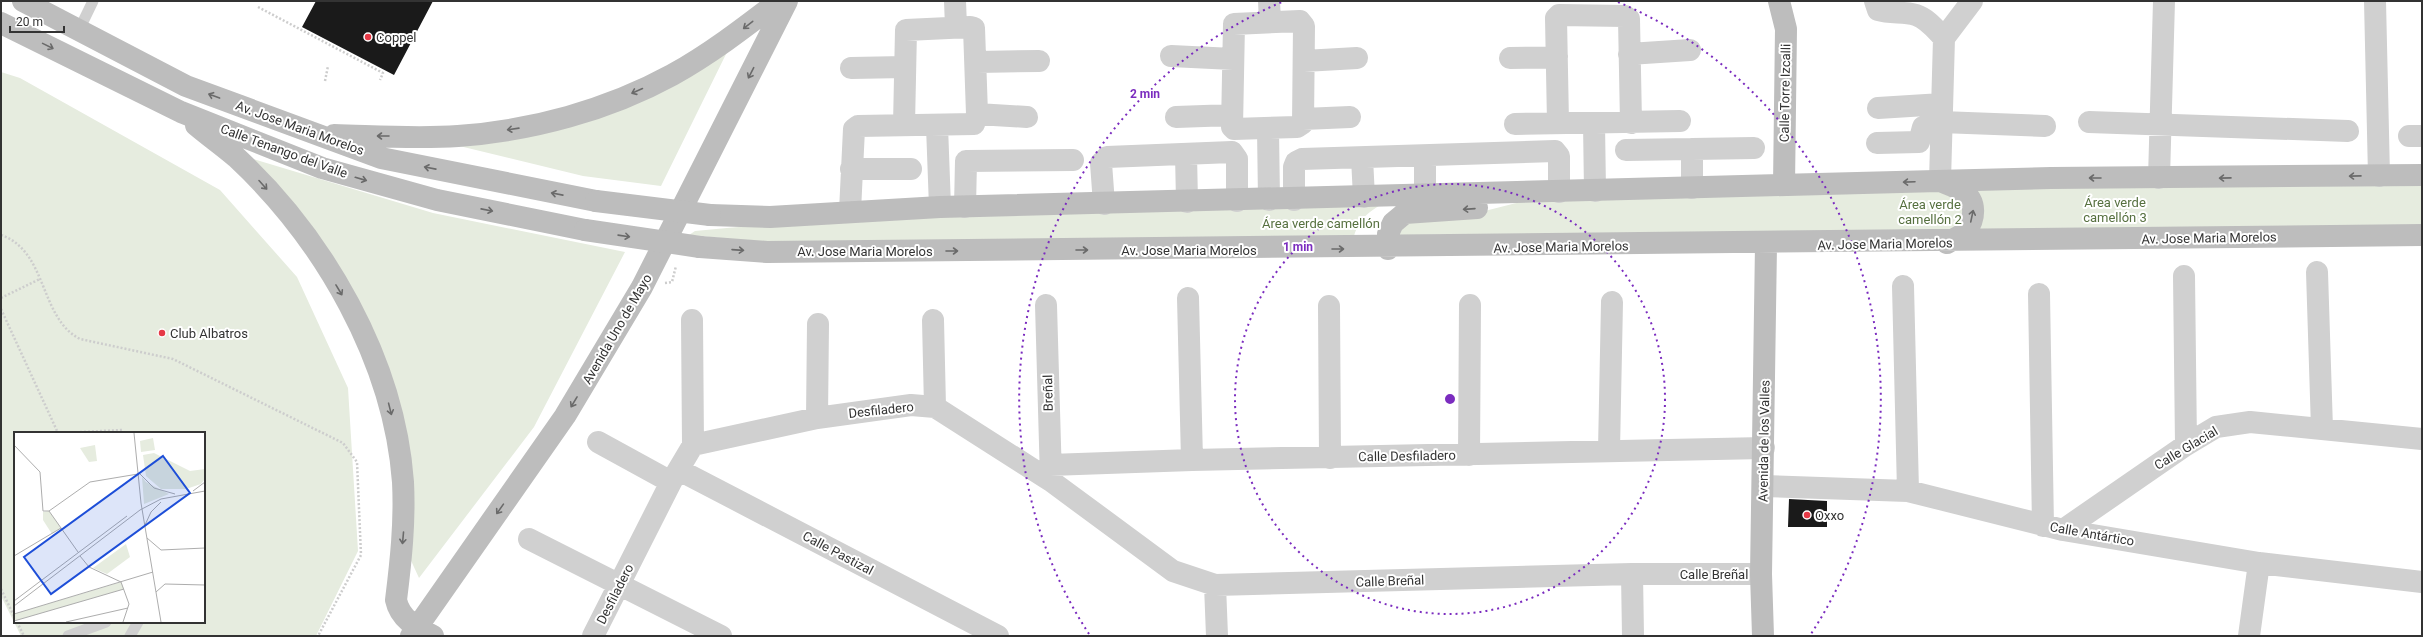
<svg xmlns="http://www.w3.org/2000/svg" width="2423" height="637" font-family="Roboto,sans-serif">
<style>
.green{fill:#e6ecdf;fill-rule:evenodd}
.building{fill:#1a1a1a}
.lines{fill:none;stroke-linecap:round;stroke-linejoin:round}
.path{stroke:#cdcdcd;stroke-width:2.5;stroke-dasharray:2 2;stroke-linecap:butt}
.lane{stroke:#d0d0d0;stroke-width:11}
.street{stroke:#d0d0d0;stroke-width:22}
.secondary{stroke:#bdbdbd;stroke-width:22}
.secondary-bridge{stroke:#bdbdbd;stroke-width:22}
.oneway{stroke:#6a6a6a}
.ring{fill:none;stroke:#7b2cbf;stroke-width:2;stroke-dasharray:2 4}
.poi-dot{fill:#e63946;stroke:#fff;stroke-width:1.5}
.labels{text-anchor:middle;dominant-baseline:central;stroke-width:4;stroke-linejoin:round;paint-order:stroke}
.poi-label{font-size:13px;fill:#333;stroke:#fff;text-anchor:start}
.street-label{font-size:13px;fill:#333;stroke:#fff}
.park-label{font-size:13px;fill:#56703f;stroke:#fff}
.inset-road{fill:none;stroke:#adadad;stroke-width:1}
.view{fill:#1d4ed8;fill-opacity:0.15;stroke:#1d4ed8;stroke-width:2}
.inset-edge{fill:none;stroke:#333;stroke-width:2}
.centre{fill:#7b2cbf;stroke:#fff;stroke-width:2}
.ring-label{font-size:12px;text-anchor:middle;font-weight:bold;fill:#7b2cbf;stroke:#fff;stroke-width:4;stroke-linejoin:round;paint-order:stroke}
</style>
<rect width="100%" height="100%" fill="#fff"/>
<path class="green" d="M730,46L661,186L583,176L447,143L539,129Z
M1,72L20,78L220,190L297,277L348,388L358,551L316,636H21L1,596ZM15,433H204V622H15Z
M253,159L433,213L625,252L534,427L419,578L408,554L413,488L364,325Z
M2422,178V232L1964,236L1969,191L2095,181Z
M1931,184L1972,202L1960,235L1449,243V234L1397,236L1401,222L1473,214L1528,200Z
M1388,201C1369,211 1356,220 1353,242L801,246L689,235L695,231C925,209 1156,207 1388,201Z"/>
<path class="building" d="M316,1H433L394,75L302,27Z
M1789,499L1827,501V527H1788Z"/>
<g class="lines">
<path class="path" d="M258,7L383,73L380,80
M325,81L328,66
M1,235C48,251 39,318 80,339L173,359L343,443L357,462L361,555L318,636
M665,283L672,282L676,266
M1,298L40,279
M1,309L58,433
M60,433L122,430
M1,589L15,618
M17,622L24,636"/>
<path class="lane" d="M79,30L93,1
M68,636L106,622
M130,636L138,622"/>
<path class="street" d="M955,1L956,27
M1269,1L1270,22
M1875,1L1878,10C1891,14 1904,11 1916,15C1928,19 1936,30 1944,38
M2375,1L2379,176
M1300,21L1304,26L1303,123L1297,127L1234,129L1232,127L1234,24Z
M1629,54L1690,50
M1171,56L1233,59
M1510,58L1557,57
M1304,61L1357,58
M977,62L1039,61
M851,68L905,67
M1878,108L1942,104
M977,114L1027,117
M1176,117L1232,115
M1303,119L1350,117
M2089,122L2348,131
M1558,123L1556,18L1559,15L1625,16L1629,19L1631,123
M1594,123L1595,191
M1515,124L1680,121
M937,126L940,207
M1268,129L1269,200
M2409,136H2422
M1877,143L1919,142L1923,127L1941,122L2045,126
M1692,149L1754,148
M1626,150L1692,149V188
M1186,154L1187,202
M1362,158L1364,197
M851,169H911
M2159,178L2164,1
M1940,181L1944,38L1972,1
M1425,195V157
M1294,200V167L1296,162L1302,159L1555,151L1559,156V192
M1104,204L1101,163L1107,157L1232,152L1237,159V201
M965,207L966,161L1073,160
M850,211L854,129L858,126L974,124L977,114L974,28L970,27L906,30L904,125
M2317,272L2322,429
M2184,276L2186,445
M1903,286L1908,491
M2039,294L2043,526
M1188,298L1192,460
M1046,305L1051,479
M1329,306L1330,458
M933,320L935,407
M817,418L818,324
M598,442L671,482
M693,445L817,418L911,405L935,407L1051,481L1173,571L1215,585L1632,574H1761
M1609,450L1612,302
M1469,455L1470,305
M1050,465L1192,460L1764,448
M679,470L998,636
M1763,486L1908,491L2063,530L2259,563L2422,582
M2063,530L2186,445L2216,427L2250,422L2422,439
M529,539L721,636
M1632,574L1633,636
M1215,585L1217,636
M593,636L671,482L693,445L692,320
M2249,636L2259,563"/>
<path class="secondary" d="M23,1L186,86L381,158L596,201
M1779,1L1786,29L1784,185
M1,23L181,112L322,168L437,200L585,230
M196,125C209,136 223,146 236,157C324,239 394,360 403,482C405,522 401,560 396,600C400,619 416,627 433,636
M334,135C375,136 417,139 458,136C531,131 608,110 672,75C710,54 745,27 779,1
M1940,181C1947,184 1957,187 1963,192C1977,201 1975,220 1966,231C1961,236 1952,240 1947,243
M710,215L770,217L940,207L2051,178L2422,175
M700,247L767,252C1318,249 1870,245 2422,235
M1388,249V234L1393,223L1405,213L1477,208
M411,636L565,416L642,287L787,1
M1763,636L1761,574L1766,245"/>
<path class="secondary-bridge" d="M596,201L710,215
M585,230L700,247"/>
</g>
<defs><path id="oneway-shaft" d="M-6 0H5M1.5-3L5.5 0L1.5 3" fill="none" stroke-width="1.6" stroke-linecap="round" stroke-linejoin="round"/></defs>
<g class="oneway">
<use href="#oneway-shaft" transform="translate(748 25) rotate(142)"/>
<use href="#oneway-shaft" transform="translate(48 46) rotate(26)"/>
<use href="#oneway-shaft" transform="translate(751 73) rotate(117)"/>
<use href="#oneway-shaft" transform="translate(637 91) rotate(156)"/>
<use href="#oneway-shaft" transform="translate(214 96) rotate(-160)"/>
<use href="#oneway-shaft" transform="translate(513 129) rotate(172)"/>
<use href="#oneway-shaft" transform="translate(383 136) rotate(-180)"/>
<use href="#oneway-shaft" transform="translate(430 168) rotate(-169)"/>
<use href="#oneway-shaft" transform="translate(2355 176) rotate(179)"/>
<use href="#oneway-shaft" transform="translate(2095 178) rotate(-180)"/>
<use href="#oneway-shaft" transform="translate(2225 178) rotate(179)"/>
<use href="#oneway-shaft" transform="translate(361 179) rotate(16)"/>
<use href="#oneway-shaft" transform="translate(1909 182) rotate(178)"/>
<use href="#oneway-shaft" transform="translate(263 185) rotate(48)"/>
<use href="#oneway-shaft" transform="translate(557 194) rotate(-169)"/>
<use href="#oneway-shaft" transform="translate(1469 209) rotate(176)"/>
<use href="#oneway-shaft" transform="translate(487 210) rotate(11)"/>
<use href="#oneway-shaft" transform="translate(1972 216) rotate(-78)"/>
<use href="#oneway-shaft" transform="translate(624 236) rotate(8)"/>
<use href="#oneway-shaft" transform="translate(1338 249)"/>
<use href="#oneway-shaft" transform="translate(738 250) rotate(4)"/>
<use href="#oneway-shaft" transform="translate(1082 250)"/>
<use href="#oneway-shaft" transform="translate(952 251)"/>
<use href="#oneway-shaft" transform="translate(339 290) rotate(59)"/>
<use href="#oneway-shaft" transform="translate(574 402) rotate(121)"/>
<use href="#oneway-shaft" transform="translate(390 409) rotate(76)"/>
<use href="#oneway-shaft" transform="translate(500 509) rotate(125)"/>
<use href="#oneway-shaft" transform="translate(403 538) rotate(95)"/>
</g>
<g class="ring">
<circle cx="1450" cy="399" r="215"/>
<path d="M1089 634A431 431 0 0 1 1282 2M1618 2A431 431 0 0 1 1811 634"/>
</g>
<g class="poi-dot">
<circle cx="368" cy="37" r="4"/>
<circle cx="162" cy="333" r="4"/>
<circle cx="1807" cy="515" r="4"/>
</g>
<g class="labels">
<g class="poi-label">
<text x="376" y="37">Coppel</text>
<text x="170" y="333">Club Albatros</text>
<text x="1815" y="515">Oxxo</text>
</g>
<g class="street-label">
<text transform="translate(1785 93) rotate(-89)">Calle Torre Izcalli</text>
<text transform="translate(300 128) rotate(20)">Av. Jose Maria Morelos</text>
<text transform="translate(284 151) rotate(20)">Calle Tenango del Valle</text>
<text transform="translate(2209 238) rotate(-1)">Av. Jose Maria Morelos</text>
<text transform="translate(1885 244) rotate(-1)">Av. Jose Maria Morelos</text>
<text transform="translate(1561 247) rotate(-1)">Av. Jose Maria Morelos</text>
<text x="1189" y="250">Av. Jose Maria Morelos</text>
<text x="865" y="251">Av. Jose Maria Morelos</text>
<text transform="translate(617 329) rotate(-60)">Avenida Uno de Mayo</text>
<text transform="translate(1048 393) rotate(-91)">Breñal</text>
<text transform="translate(881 410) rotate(-6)">Desfiladero</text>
<text transform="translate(1764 441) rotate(-89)">Avenida de los Valles</text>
<text transform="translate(2186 448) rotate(-31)">Calle Glacial</text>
<text transform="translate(1407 456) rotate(-1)">Calle Desfiladero</text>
<text transform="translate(2092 534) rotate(10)">Calle Antártico</text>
<text transform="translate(838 553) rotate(28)">Calle Pastizal</text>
<text x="1714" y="574">Calle Breñal</text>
<text transform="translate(1390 581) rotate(-2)">Calle Breñal</text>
<text transform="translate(615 594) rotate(-63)">Desfiladero</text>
</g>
<g class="park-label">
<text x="2115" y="202">Área verde<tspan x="2115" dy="15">camellón 3</tspan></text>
<text x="1930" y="204">Área verde<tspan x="1930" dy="15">camellón 2</tspan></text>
<text x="1321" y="223">Área verde camellón</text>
</g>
</g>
<g transform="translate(14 432)">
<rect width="191" height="191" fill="#fff"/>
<path d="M139,6L141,18L127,20L126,9ZM81,13L83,29L75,30L66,16ZM140,21L176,39L191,37V47L187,52L172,57H147L132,44L129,23ZM128,45L132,50L155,62L130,72ZM35,79L47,96L38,102L29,88V80ZM112,112L116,125L93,142L79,136ZM107,150L110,157L0,189V182Z" fill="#e6ecdf"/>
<path class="inset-road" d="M120,1L127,71L147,190M0,13L26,40L29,79H35L76,50L124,42M126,42L140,56L161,62M179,59L191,50M35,79L64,120M131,93L137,80L147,70M133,106L147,118L191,116M0,124L47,96M66,124L75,135L107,150L115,172L109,190M142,160L151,152L191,153M0,169L113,84M0,174L126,78L147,67L191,59M0,182L139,140M0,189L110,157M52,190L114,176"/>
<path class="view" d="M149,24L176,61L37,162L10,125Z"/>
<rect width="191" height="191" class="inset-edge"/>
</g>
<circle cx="1450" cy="399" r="6" class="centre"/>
<g class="ring-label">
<text x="1145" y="98">2 min</text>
<text x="1298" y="251">1 min</text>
</g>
<rect width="2423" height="637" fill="none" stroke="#333333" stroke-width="4"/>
<path d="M10 26v6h54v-6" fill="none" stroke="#333333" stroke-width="2"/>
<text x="16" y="26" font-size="12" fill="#333333" stroke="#ffffff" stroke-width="3" paint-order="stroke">20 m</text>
</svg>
